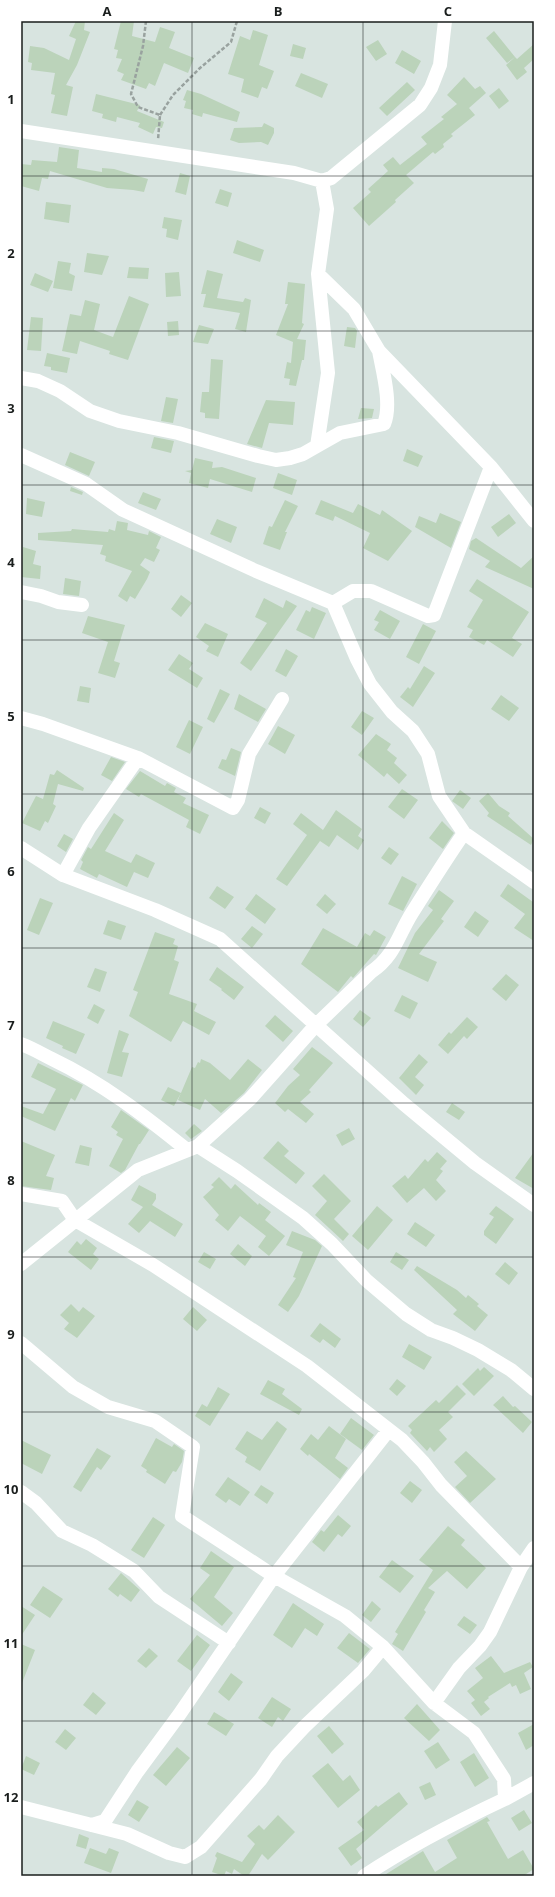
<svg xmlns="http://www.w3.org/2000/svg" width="555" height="1897" font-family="'Open Sans',sans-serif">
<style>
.building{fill:#bbd3ba}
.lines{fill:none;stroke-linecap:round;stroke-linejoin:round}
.path{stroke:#99a29f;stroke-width:2.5;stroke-dasharray:4 2;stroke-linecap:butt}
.street{stroke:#fff;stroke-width:14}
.grid{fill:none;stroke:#1a1e1d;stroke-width:1;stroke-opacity:0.55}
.neatline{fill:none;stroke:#1a1e1d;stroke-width:1.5}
.grid-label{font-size:13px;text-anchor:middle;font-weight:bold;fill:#1a1e1d}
</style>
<rect width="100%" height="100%" fill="#d8e4e0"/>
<path class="building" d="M76,21H85L84,30L90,32L77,65L66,85L73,87L67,116L51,113L55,95L51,94L55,73L31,70L32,63L28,62L30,46L44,48L69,60L76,39L69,36Z
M121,21H134L132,36L155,42L160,27L175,32L169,48L194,58L188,73L164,63L155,86L149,83L146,89L121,80L124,74L117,71L122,59L116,58L118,50L114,49Z
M253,30L268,35L259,65L274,71L267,89L262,87L258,98L241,92L244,79L228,74L240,36L250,40Z
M494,31L515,57L507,63L486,38Z
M378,40L387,54L376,61L366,47Z
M293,44L306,48L303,59L290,56Z
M534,44V59L524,68L527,72L517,80L506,65L515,57L517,59Z
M402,50L421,61L414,74L395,63Z
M301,73L328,84L322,98L295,86Z
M464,77L475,89L480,86L486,93L469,108L475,115L451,134L453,136L443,144L444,147L435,154L433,152L406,175L414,183L395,200L396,202L369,226L353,208L371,192L368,189L388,171L383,165L393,157L400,165L427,144L421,137L444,119L441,117L457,104L447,95Z
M407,82L415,90L387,116L379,108Z
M499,88L509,101L499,109L489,96Z
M187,90L201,94L240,112L237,122L203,113L202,117L192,114L193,110L184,108L186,101L183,100Z
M96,94L140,105L137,111L164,122L162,128L156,127L153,134L138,127L140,123L117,117L116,122L102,118L103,114L92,111Z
M264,123L274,128V133L268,145L261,142L239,143L230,140L234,128L262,127Z
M59,147L79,150L77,168L102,172V168L114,169L148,179L144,192L133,190L107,188L50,171L48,179L42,178L39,191L21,186V164L31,165L32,160L57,162Z
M180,173L190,176L186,195L175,192Z
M220,189L232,193L228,207L215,203Z
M46,202L71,205L69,223L44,219Z
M164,217L182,220L178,240L166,237L167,229L162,228Z
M237,240L264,250L260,262L233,253Z
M87,253L109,256L102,275L84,272Z
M58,261L71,263L69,273L75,276L72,291L53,288Z
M129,267L149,268L148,279L127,278Z
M207,270L223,274L217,298L243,302L245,298L251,300L246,332L235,329L240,313L203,307L206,294H201Z
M179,272L181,296L166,297L165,273Z
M35,273L53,281L48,292L30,285Z
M288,282L305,284L302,323L304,324L297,339L306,340L304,360H302L296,386L289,385L290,379L284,378L287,362L291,363L293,342L276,335L288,304H285Z
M129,296L149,304L128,360L109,354L110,351L80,341L77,354L62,351L70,314L81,316L85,300L100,304L94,330L113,337Z
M31,317L43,318L41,351L27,350Z
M178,321L179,335L168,336L167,322Z
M199,325L214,329L208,344L193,342Z
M347,327L355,328L357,331L355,348L344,346Z
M47,353L70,358L67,373L51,370V367L44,366Z
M211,359L223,360L219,419L205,418V413L200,412L202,392H209Z
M166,397L178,399L173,423L161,421Z
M266,400L295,402L293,425L269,423L262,448L247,444Z
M361,408L374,409L372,418L358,419Z
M154,437L174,441L171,453L151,448Z
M407,449L423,456L418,467L403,461Z
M70,452L95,462L89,476L65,465Z
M195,458L213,462L212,468L222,467L256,478L252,492L210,479L208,488L189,483L191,473L185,471L192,470Z
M278,473L297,480L292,495L273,488Z
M71,487L83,492L82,495L70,491Z
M143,492L161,499L156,510L138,503Z
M27,498L45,502L42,517L26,514Z
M285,500L298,506L285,532H287L280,550L263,544L269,526L272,527Z
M321,500L353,513L358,504L380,515L382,510L412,531L388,561L363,548L370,533L335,516L333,521L315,514Z
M440,513L461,522L451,548L415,527L419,516L436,523Z
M509,514L516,523L498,537L491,527Z
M217,519L237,527L231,543L210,534Z
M117,521L128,523L127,530L148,535L149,531L161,537L156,548L160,550L154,562L145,558L140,565L150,572L147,579L135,599L130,596L127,602L118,596L132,571L105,561L106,556L100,554L103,545L38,540V533L71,531L72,529L108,532L109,529L115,531Z
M476,538L521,568L534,556V589L485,567L490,561L469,549L471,541Z
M23,547L36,551L33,564L41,566L40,579L21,577Z
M65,578L81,581L79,596L63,594Z
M477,579L529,612L512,638L522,644L513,657L487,640L484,645L469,637L473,630L467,627L483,600L469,591Z
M181,595L192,603L181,617L171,609Z
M264,598L283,608L286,600L297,606L251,671L240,663L267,623L255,617Z
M312,607L326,613L314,639L296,630L306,610L310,612Z
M380,610L400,621L390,639L374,630L379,622L374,620Z
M88,616L125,625L114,661L120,663L115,678L98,673L108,642L82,633Z
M205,623L228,634L218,657L206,651L209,646L196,637Z
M423,624L436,631L419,664L406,657Z
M286,649L298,656L286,677L275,671Z
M179,654L193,663L189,669L203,678L197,688L168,670Z
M424,666L435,673L413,707L400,697L408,687L410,689Z
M80,686L91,688L89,703L77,701Z
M220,689L230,694L214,723L207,719Z
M239,694L266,709L258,722L234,709Z
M501,695L519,708L509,721L491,709Z
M362,711L374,718L362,735L351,727Z
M189,720L203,727L190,754L176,747Z
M278,726L295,735L285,754L268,744Z
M376,734L391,744L387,750L397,758L394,763L407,775L399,784L387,773L384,777L358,755Z
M231,748L241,752L235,776L218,768L222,759L226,760Z
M111,757L125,762L112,781L101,775Z
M57,770L84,788L83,791L58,784L53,804L56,806L48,823L45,821L40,831L22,823L36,796L43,799L50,774L54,775Z
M140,771L165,786L167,783L176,788L174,792L186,798L183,803L209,815L200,834L186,827L189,820L141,794L139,797L126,789Z
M402,789L418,800L404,819L388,807Z
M460,790L471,798L463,809L452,801Z
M488,793L499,806L510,813L508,816L534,839L531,845L487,816L489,813L479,801Z
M260,807L271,813L265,824L254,818Z
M336,810L362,829L358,836L364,840L358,850L337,835L329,847L320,841L287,886L276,879L307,835L293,824L301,813L323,830Z
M114,813L124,820L105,851L131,863L136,854L155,863L148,878L134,872L127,887L99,874L97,878L80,869L83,862L81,860L88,847L91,849L93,846Z
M442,821L454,833L443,849L429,838Z
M64,834L73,839L66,852L57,846Z
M389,847L399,854L391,865L381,858Z
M402,876L417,884L403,911L388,904Z
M508,884L533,902L534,901V941L514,928L525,914L500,896Z
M217,886L234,897L225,909L209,898Z
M439,890L454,901L441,919L444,921L419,954L437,962L428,982L398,968L415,933L433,910L428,906Z
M256,894L276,909L265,924L245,909Z
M325,894L336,904L327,914L316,905Z
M40,898L53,903L39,935L27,930Z
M475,911L489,921L478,937L464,927Z
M108,920L126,926L121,940L103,934Z
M252,926L263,934L252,948L241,939Z
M323,928L357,947L365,933L370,936L374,930L386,937L376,955L374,954L353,978L351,976L338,992L301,964Z
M155,932L175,939L173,944L178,946L174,960L179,962L169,994L197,1004L194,1011L216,1022L209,1035L183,1021L171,1042L129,1016L138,992L133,990Z
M217,967L244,987L234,1000L221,990L222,989L209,980Z
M95,968L107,972L100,992L87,987Z
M506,974L519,985L506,1001L492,989Z
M402,995L418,1003L410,1019L394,1011Z
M94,1004L105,1010L98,1024L87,1018Z
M360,1010L371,1018L363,1027L353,1019Z
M275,1015L293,1031L283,1042L265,1026Z
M467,1017L478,1027L467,1039L464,1036L448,1054L438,1045L449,1032L451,1034Z
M53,1021L85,1034L76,1054L62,1048L63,1046L46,1038Z
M119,1030L129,1034L122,1052L129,1053L122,1077L107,1073Z
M312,1047L333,1063L309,1090L311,1092L300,1102L314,1114L306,1123L288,1109L285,1112L275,1103L288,1086L300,1075L293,1069Z
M419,1054L428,1062L415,1077L424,1085L416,1095L399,1078Z
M201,1059L210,1063L230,1080L248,1059L262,1070L244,1093L221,1113L205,1099L200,1110L178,1100L192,1067L195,1068L198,1062L200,1063Z
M38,1063L83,1085L75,1101L71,1098L55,1131L21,1116V1106L43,1114L56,1089L31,1077Z
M168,1087L181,1093L174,1106L161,1100Z
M452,1103L465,1112L459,1120L446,1112Z
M121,1110L149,1130L140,1144H139L125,1170L121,1173L109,1166L123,1139L116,1135L118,1132L111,1127Z
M194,1124L202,1131L191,1139L185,1133Z
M349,1128L355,1139L342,1146L336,1135Z
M21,1141L55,1155L46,1176L54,1178L51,1190L21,1186Z
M278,1141L289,1151L284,1156L305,1173L296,1184L263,1158Z
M80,1145L92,1148L89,1166L75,1163Z
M437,1152L447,1161L440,1169L443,1171L436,1180L446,1191L436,1201L424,1188L407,1203L392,1186L405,1175L408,1179L425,1159L428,1162Z
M534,1152V1189L515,1178Z
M324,1174L351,1201L334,1219L349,1234L343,1241L315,1215L327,1201L312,1186Z
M219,1177L231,1189L235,1184L258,1205L259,1203L271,1212L265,1220L285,1236L269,1256L258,1247L266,1236L240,1216L228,1231L215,1220L219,1215L203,1197L214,1187L211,1185Z
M139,1185L156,1194V1199L152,1205L183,1224L175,1237L150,1221L139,1233L128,1224L143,1207L131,1200Z
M377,1206L393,1220L368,1250L352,1236Z
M496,1206L514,1219L496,1244L484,1235V1231L494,1217L489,1214Z
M415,1222L435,1235L426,1247L407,1234Z
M292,1231L315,1240L322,1246L299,1296L288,1312L278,1305L296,1278L293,1277L303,1252L286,1245Z
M86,1239L97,1248L93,1254L99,1259L91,1270L68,1252L77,1241L81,1245Z
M238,1244L252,1256L245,1266L230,1254Z
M204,1252L216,1259L210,1269L198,1262Z
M396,1252L409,1260L402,1270L390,1262Z
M505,1262L518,1273L509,1285L495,1274Z
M417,1266L457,1290L466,1298L468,1295L479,1304L477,1306L488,1315L475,1331L453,1314L457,1310L414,1270Z
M71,1304L79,1312L83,1307L95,1316L77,1338L64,1329L69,1323L60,1315Z
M193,1307L207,1320L197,1331L183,1319Z
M320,1323L341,1339L335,1348L323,1339L320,1343L310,1336Z
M409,1344L432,1357L424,1370L402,1357Z
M484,1367L494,1376L474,1396L462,1384L478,1368L480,1371Z
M397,1379L406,1386L397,1396L389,1389Z
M268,1380L285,1389L282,1394L302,1409L299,1415L260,1394Z
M457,1385L466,1394L448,1412L453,1417L439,1430L447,1439L434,1452L430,1447L427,1451L410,1433L412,1430L408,1426L436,1400L439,1403Z
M218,1387L230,1394L210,1426L195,1416L202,1404L207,1407Z
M503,1396L513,1407L515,1406L532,1422L523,1433L493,1405Z
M351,1418L374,1435L362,1450L340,1434Z
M277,1421L287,1429L260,1471L245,1462L247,1457L235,1449L247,1431L262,1440Z
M329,1426L346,1439L335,1458L348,1468L340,1479L309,1454L308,1456L300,1449L311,1434L318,1440Z
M156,1438L172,1447L174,1444L184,1451L182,1462L176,1472L173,1471L165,1484L146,1472L147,1470L141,1466Z
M21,1440L51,1455L42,1474L21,1463Z
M97,1448L111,1456L101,1470L97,1467L81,1492L73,1487Z
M466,1451L496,1479L470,1503L455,1487L467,1476L454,1462Z
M228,1477L250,1492L240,1506L229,1499L226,1503L215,1495Z
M410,1481L422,1490L412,1503L400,1493Z
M261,1485L274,1493L267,1504L254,1495Z
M338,1515L351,1526L342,1537L338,1534L324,1552L312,1542L321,1530L324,1532Z
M153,1517L165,1525L144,1558L131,1550Z
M448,1526L465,1540L461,1545L486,1568L467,1589L447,1571L428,1588L435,1592L424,1610L426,1612L403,1651L392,1644L398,1634L395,1632L433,1570L419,1560Z
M211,1551L234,1567L214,1597L233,1613L222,1626L190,1599L210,1575L200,1568Z
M392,1560L414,1576L400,1593L379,1577Z
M121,1573L140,1590L131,1602L120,1594L118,1597L108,1589Z
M43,1586L63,1599L50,1618L30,1605Z
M372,1601L381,1609L371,1622L362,1615Z
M293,1603L324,1624L317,1636L305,1628L292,1648L273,1635Z
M21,1606L35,1615L21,1636Z
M464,1616L477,1625L470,1634L457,1625Z
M349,1633L370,1649L358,1663L337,1648Z
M197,1635L210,1645L191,1671L177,1661Z
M21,1644L35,1650L22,1683H21Z
M149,1648L158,1656L146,1668L137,1661Z
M491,1656L504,1673L530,1662L533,1667L524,1673L531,1689L520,1694L516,1685L512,1687L510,1683L488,1697L489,1698L484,1702L490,1709L481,1716L471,1703L475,1700L467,1691L483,1678L475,1668Z
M231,1673L243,1682L229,1701L218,1692Z
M93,1692L106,1703L96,1715L83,1705Z
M272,1697L291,1709L283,1721L278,1717L272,1727L258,1718Z
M417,1704L440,1730L429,1741L404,1718Z
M214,1712L234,1724L226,1736L207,1724Z
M534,1724V1745L526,1750L518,1733Z
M329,1726L344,1744L332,1754L317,1736Z
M65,1729L76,1738L66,1750L55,1742Z
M438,1742L450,1760L436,1769L424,1751Z
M177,1747L190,1758L166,1786L153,1775Z
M474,1753L489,1778L475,1787L460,1762Z
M26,1756L40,1763L34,1775L21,1769Z
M328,1763L343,1781L350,1775L360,1790L338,1808L312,1776Z
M430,1782L436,1795L425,1800L419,1787Z
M399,1792L408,1804L356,1849L362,1858L351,1866L338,1848L364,1830L357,1822L376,1805L378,1807Z
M137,1800L149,1807L139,1822L128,1815Z
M524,1810L532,1823L519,1831L511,1818Z
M278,1815L295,1832L268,1860L262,1854L248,1876H244L234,1869L232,1874L226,1871L224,1876L212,1872L217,1858L215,1856L217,1852L242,1862L255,1844L247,1836L259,1825L264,1830Z
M487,1817L490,1821L487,1822L508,1859L523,1850L534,1869L523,1876H383L423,1851L435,1872L457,1858L447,1840Z
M79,1834L89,1838L86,1849L76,1846Z
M90,1848L106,1854L109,1848L119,1852L111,1873L84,1863Z"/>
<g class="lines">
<path class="path" d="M146,21L143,46L131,94L138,107L160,115L158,140
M160,115L173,95L200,68L231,42L237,21"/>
<path class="street" d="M21,131L294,173L322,181L331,178L420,105L431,88L440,65L445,21
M322,181L327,209L318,274L354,309L379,351L491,467L534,521
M21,378L38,381L60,391L90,411L119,421L178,433L258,456L276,460L290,458L303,454L317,446L328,373L318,274
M317,446L340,433L384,424C392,405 383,372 379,351
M21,455L86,484L123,510L256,571L333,603L357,659L370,684L392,712L413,731L428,754L439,796L464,833
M21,592L41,596L58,602L82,605
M333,603L353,591H371L428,616L434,615L491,467
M21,718L43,724L138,758L233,808L238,800L249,754L282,699
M21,848L63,875L155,910L220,939L404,1104L475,1163L534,1205
M63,875L89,828L138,758
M21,1044C32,1048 42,1054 52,1059C102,1083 144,1115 187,1150
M198,1146L250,1099L316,1025L371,972C395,956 398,935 412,913C429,886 446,859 464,833L534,882
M21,1194L62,1201L75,1220L153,1265L307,1366L402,1440L423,1462L441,1485L521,1567
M21,1264L138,1170L198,1146L237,1171L303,1218L332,1244L366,1280L406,1314L431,1330L453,1338L478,1350L511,1370L534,1389
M21,1343L73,1387L108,1407L155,1421L193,1447L182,1516L274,1576L345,1616L383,1647L434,1703L459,1668L480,1646L490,1632L521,1567L534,1548
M21,1492L36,1503L62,1531L92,1545L134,1571L159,1597L229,1643
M434,1703L474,1733L504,1779L505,1799L534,1783
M21,1807L127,1834L169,1853L185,1857L201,1847L261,1779L277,1756L304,1727L363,1671L383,1647
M92,1825L105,1821L137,1772L179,1715L274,1576L388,1431
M364,1876C409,1846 456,1822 505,1799"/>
</g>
<path class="grid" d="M192,21V1876M363,21V1876M21,176H534M21,331H534M21,485H534M21,640H534M21,794H534M21,948H534M21,1103H534M21,1257H534M21,1412H534M21,1566H534M21,1721H534"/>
<rect width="555" height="1897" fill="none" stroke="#ffffff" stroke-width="44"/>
<rect x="22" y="22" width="511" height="1853" class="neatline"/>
<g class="grid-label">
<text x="107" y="16">A</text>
<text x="278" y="16">B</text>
<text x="448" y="16">C</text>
<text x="11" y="104">1</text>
<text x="11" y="258">2</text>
<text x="11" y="413">3</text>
<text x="11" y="567">4</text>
<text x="11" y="721">5</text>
<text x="11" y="876">6</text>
<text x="11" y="1030">7</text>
<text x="11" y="1185">8</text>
<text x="11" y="1339">9</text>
<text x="11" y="1494">10</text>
<text x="11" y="1648">11</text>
<text x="11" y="1802">12</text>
</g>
</svg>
